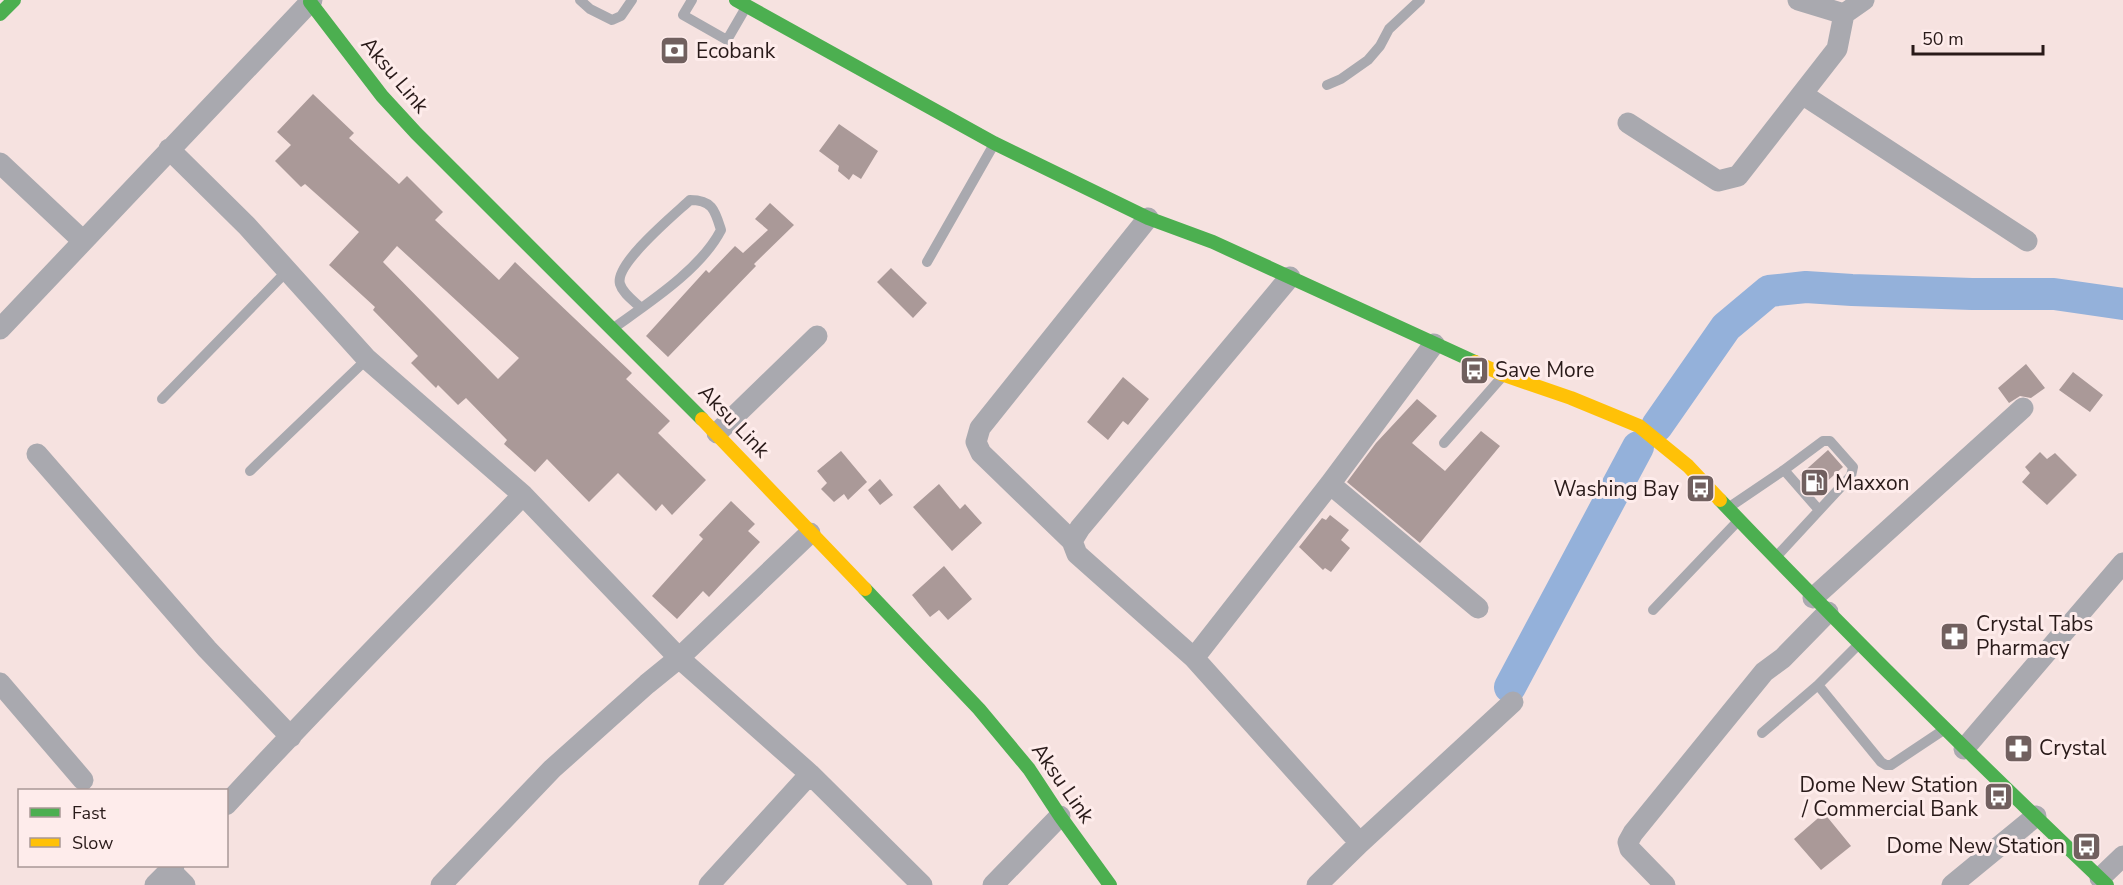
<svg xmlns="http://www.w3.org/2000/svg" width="2123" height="885" font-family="'Nunito Sans',sans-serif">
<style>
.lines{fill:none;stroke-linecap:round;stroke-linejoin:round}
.river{stroke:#94b1da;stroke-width:32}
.building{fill:#aa9998;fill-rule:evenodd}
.lane{stroke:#a9a9af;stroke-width:10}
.street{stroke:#a9a9af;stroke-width:21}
.fast{stroke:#4caf50;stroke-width:14}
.slow{stroke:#ffc107;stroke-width:14}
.labels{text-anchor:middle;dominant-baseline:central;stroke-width:6;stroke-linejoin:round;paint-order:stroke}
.poi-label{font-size:21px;fill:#291a19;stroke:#feeceb;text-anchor:start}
.street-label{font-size:21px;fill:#291a19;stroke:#feeceb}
</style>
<rect width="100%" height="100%" fill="#f6e2e0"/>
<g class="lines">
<path class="river" d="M1657,426L1726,327L1769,291L1806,287L1852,290L1972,294H2054L2123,304
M1510,687L1638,447"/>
</g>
<path class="building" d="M313,94L354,133L349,138L399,184L407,176L443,212L435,220L499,280L515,262L632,373L626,379L670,421L658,433L706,480L672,515L662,504L656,511L618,473L589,502L547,459L535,472L504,444L507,440L466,398L458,405L438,385L436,388L411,363L418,356L373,310L375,307L329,265L359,232L305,184L301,187L275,161L291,145L277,132ZM397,246L519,358L498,379L383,262Z
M839,124L878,151L861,179L853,174L849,180L838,171L839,166L819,151Z
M770,203L794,225L754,264L756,266L668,357L646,336L706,270L709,273L735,246L743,253L768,230L755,219Z
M891,268L927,303L913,318L877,282Z
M2026,364L2045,388L2031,398L2020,396L2009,403L1998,388Z
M2073,372L2103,395L2090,412L2059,390Z
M1123,377L1149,399L1128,425L1123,421L1108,440L1087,422Z
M1417,399L1437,416L1412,443L1445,471L1481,431L1500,446L1420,543L1347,482L1376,443Z
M1828,450L1843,467L1815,492L1800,475Z
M841,451L867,482L848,500L844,494L834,502L821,489L827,483L817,471Z
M2040,452L2047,459L2055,453L2077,475L2047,505L2022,482L2030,473L2025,467Z
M880,479L893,495L880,505L868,490Z
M939,484L960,509L965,504L982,523L952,551L913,507Z
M731,501L755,524L748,531L760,542L709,597L703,591L677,619L652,596L703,539L699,535Z
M1330,515L1349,530L1341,540L1350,548L1331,572L1325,568L1323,570L1299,547L1322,518L1326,520Z
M944,566L972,599L948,620L939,610L930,617L912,595Z
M1824,813L1851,846L1821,870L1794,839Z"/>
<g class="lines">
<path class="lane" d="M580,0L590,9L612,20L621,16L632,0
M692,0L683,15L727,40L745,9
M1327,85L1341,79L1368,60L1380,46L1389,29L1420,0
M927,262L993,146
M615,327C650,302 701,269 721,230C715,211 713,200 690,200C675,214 614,264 620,284C623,294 634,301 641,308
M162,399L287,271
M1444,443L1502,377
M1784,470L1819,510
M250,471L367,359
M1731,506L1784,470L1823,441H1830L1853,467L1851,476L1776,557
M1653,610L1737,522
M1857,646L1818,685L1881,762L1886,765H1891L1942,731
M1762,733L1818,685"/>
<path class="street" d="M1798,0L1844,14L1864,0
M1802,94L2027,241
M1628,123L1718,181L1738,176L1837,49L1844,14
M169,149L247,226L367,359L523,495L679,658L810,774L922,885
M0,163L83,241
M0,329L312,0
M717,433L817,336
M37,454L207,649L291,737
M1330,484L1478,608
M1072,541L981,453L976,442L980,428L1148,218
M1813,598L2023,408
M1194,658L1077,554L1072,541L1080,528L1290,277
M0,683L83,780
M1964,749L2123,563
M226,805C323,699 424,598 523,495
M1360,843L1194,658L1330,484L1434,344
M170,870L185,885
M2100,878L2123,856
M155,885L174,866
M441,885L552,769L647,684L679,658L810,533
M709,885L810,774
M993,885L1060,816
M1317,885L1360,843L1513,702
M1665,885L1630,849L1628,842L1633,833L1764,672L1783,658L1828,612
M1952,885L2036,816"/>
<path class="fast" d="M736,0L994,143L1148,218L1213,242L1475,362
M310,2L382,96L416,133L702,419
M0,14L14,0
M1720,500C1846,632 1975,760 2107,885
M865,589L979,709L1029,769L1060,816L1110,885"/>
<path class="slow" d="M1475,362L1504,375L1571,398L1639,426L1688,466L1720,500
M702,419L865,589"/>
</g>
<defs>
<symbol id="bank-square" viewBox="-11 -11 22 22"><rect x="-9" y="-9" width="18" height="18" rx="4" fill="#71605f" stroke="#feeceb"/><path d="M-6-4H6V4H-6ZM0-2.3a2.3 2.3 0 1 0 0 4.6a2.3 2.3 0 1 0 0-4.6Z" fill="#fff"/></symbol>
<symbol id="bus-square" viewBox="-11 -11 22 22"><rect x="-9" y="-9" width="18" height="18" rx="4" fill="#71605f" stroke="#feeceb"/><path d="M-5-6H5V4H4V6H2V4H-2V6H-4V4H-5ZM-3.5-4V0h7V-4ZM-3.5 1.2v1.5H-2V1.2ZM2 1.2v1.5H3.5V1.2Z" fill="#fff"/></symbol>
<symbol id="fuel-square" viewBox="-11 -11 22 22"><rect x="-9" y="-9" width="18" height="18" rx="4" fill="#71605f" stroke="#feeceb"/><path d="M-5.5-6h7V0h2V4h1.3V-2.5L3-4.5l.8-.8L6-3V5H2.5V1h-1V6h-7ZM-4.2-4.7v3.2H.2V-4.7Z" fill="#fff"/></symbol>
<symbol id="pharmacy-square" viewBox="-11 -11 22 22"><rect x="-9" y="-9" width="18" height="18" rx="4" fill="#71605f" stroke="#feeceb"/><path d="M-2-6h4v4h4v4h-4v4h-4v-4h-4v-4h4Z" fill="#fff"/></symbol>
</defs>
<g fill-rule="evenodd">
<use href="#bank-square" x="658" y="34" width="33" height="33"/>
<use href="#bus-square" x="1458" y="354" width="33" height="33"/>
<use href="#fuel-square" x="1798" y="466" width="33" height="33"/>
<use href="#bus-square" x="1684" y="472" width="33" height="33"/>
<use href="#pharmacy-square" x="1938" y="620" width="33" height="33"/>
<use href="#pharmacy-square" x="2002" y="732" width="33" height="33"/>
<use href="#bus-square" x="1982" y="780" width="33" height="33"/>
<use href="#bus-square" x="2070" y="830" width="33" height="33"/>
</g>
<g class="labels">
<g class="poi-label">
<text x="696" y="51">Ecobank</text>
<text x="1495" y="370">Save More</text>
<text x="1835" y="483">Maxxon</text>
<text x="1679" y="489" text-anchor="end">Washing Bay</text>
<text x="1976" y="624">Crystal Tabs<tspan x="1976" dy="24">Pharmacy</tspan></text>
<text x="2039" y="748">Crystal</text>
<text x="1978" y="785" text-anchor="end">Dome New Station<tspan x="1978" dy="24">/ Commercial Bank</tspan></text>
<text x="2065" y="846" text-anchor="end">Dome New Station</text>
</g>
<g class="street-label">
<text transform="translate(395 75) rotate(50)">Aksu Link</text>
<text transform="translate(734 421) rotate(46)">Aksu Link</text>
<text transform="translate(1063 783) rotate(55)">Aksu Link</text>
</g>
</g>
<rect x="18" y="789" width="210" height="78" fill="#feeceb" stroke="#a99897" stroke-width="1.5"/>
<rect x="30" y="808" width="30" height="9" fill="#4caf50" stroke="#a99897" stroke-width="1.5"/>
<text x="72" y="819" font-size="18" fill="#291a19">Fast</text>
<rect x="30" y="838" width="30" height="9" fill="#ffc107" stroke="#a99897" stroke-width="1.5"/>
<text x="72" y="849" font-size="18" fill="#291a19">Slow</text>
<path d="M1913 45v9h130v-9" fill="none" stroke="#291a19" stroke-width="3"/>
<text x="1922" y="45" font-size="18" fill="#291a19" stroke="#feeceb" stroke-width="4.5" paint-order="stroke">50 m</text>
</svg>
